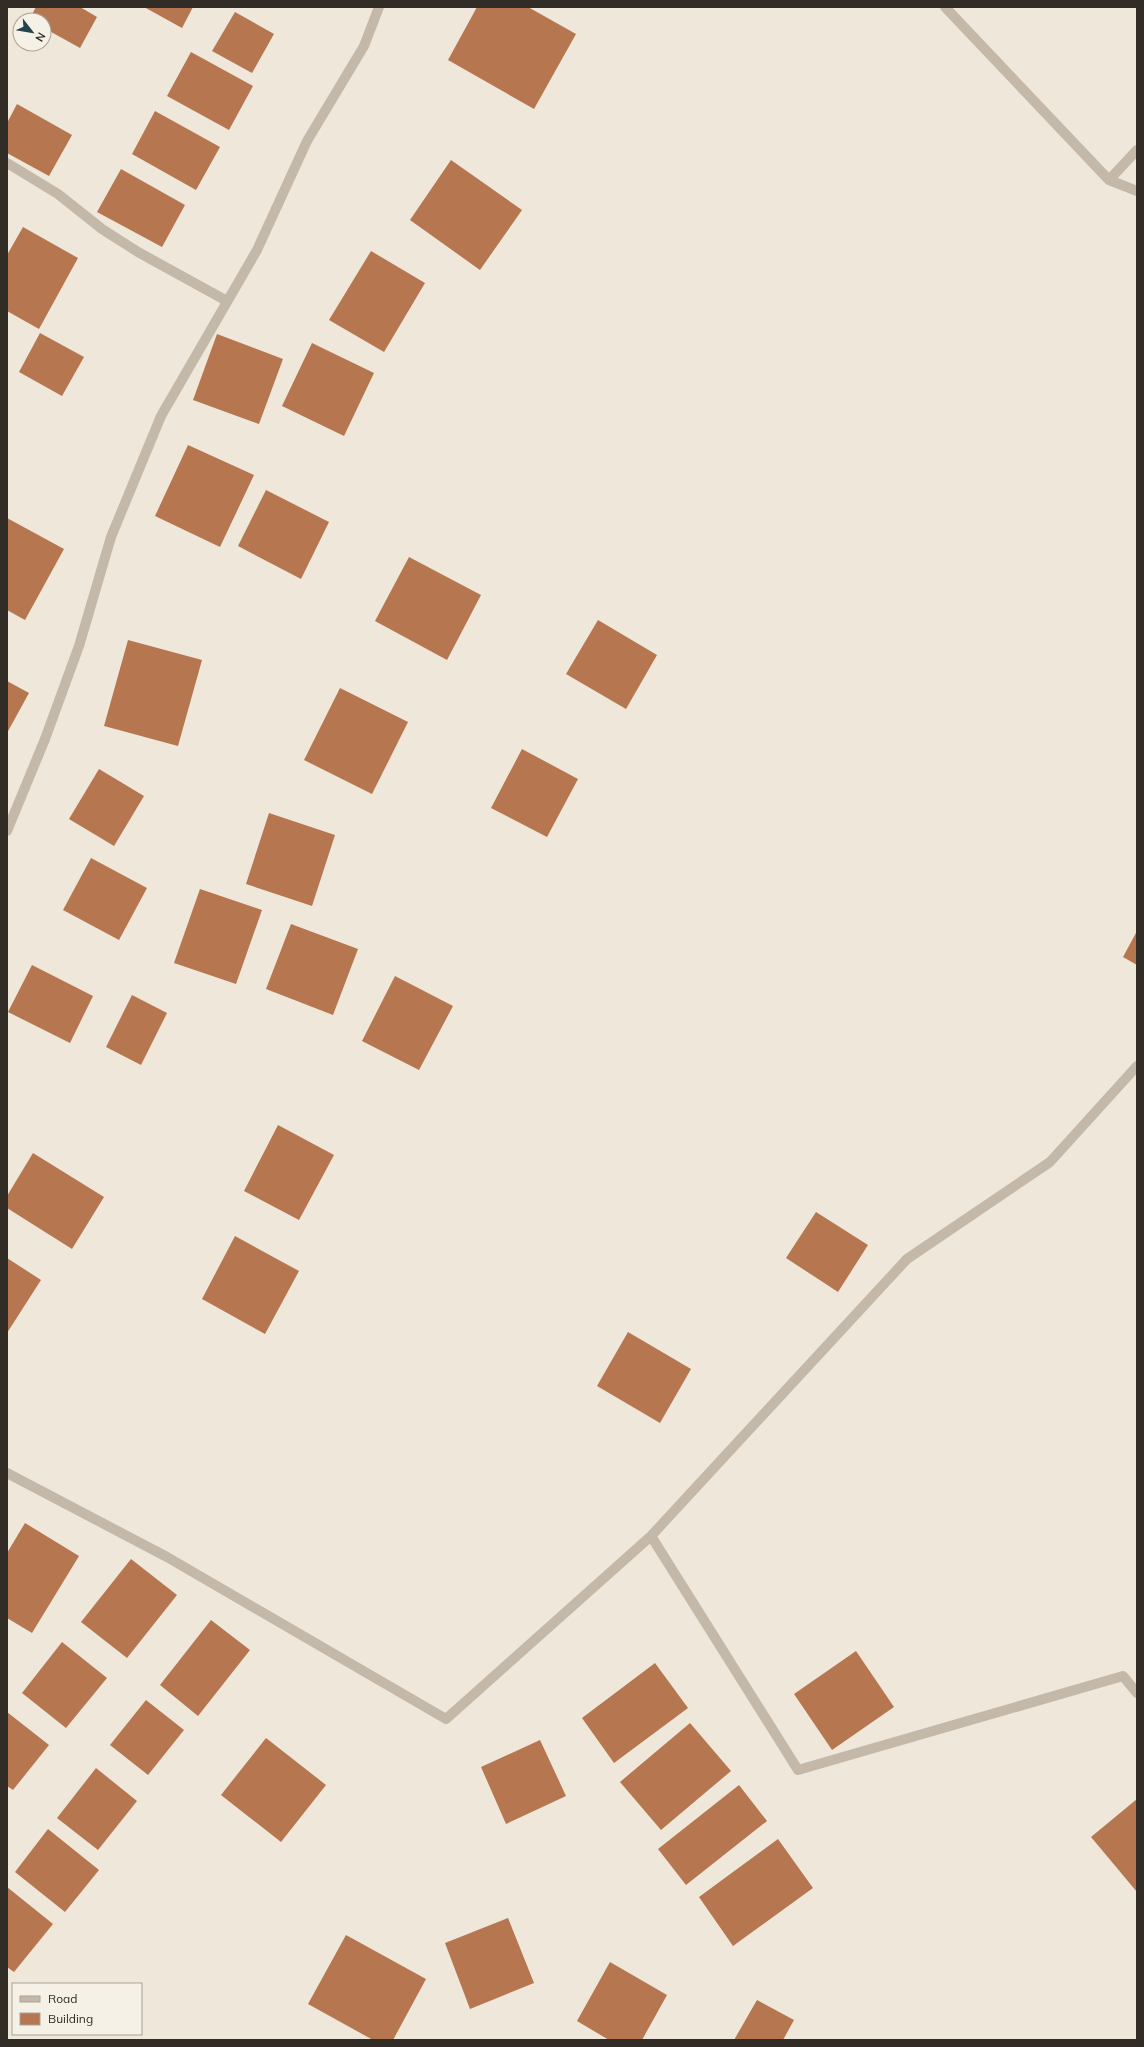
<svg xmlns="http://www.w3.org/2000/svg" width="1144" height="2047" font-family="Mulish,sans-serif">
<style>
.building{fill:#b67650}
.lines{fill:none;stroke-linecap:round;stroke-linejoin:round}
.minor{stroke:#c4b8a8;stroke-width:10}
</style>
<rect width="100%" height="100%" fill="#eee7da"/>
<path class="building" d="M36,7H80L97,17L80,48L44,28V20H29Z
M144,7H193L182,28Z
M477,7H528L576,34L534,109L448,60Z
M235,12L274,34L252,73L212,51Z
M191,52L253,86L229,130L167,96Z
M17,104L72,135L49,176L7,153V123Z
M155,111L220,147L196,190L132,154Z
M451,160L522,210L480,270L410,220Z
M121,169L185,205L162,247L97,212Z
M23,227L78,258L39,329L7,311V255Z
M371,251L425,283L384,352L329,320Z
M40,333L84,357L62,396L19,372Z
M217,334L283,359L259,424L193,400Z
M312,343L374,373L344,436L282,406Z
M188,445L254,475L220,547L155,516Z
M266,490L329,522L301,579L238,546Z
M7,518L64,549L25,620L7,610Z
M409,557L481,595L447,660L375,621Z
M598,620L657,655L626,709L566,674Z
M128,640L202,660L178,746L104,726Z
M7,681L29,693L7,733Z
M340,688L408,722L372,794L304,760Z
M522,749L578,779L547,837L491,808Z
M99,769L144,796L114,846L69,819Z
M269,813L335,835L312,906L246,884Z
M91,858L147,888L119,940L63,910Z
M200,889L262,910L236,984L174,963Z
M291,924L358,949L333,1015L266,989Z
M1137,931V965L1123,957Z
M32,965L93,996L70,1043L8,1012Z
M395,976L453,1006L419,1070L362,1041Z
M132,995L167,1013L141,1065L106,1047Z
M278,1125L334,1155L299,1220L244,1191Z
M33,1153L104,1197L72,1249L7,1208V1196Z
M816,1212L868,1245L838,1292L786,1258Z
M235,1236L299,1271L265,1334L202,1299Z
M7,1258L41,1280L7,1333Z
M628,1332L691,1369L660,1423L597,1386Z
M25,1523L79,1556L32,1633L7,1618V1553Z
M131,1559L177,1595L127,1658L81,1622Z
M211,1620L250,1650L198,1716L160,1685Z
M62,1642L107,1678L66,1728L22,1693Z
M856,1651L894,1707L832,1750L794,1694Z
M655,1663L688,1708L614,1763L582,1718Z
M146,1700L184,1730L148,1775L110,1745Z
M7,1712L49,1745L13,1790L7,1786Z
M690,1723L731,1771L661,1830L620,1782Z
M266,1738L326,1785L281,1842L221,1795Z
M540,1740L566,1796L506,1824L481,1767Z
M96,1768L137,1801L98,1850L57,1818Z
M739,1785L767,1821L686,1885L658,1849Z
M1137,1799V1892L1091,1837Z
M48,1829L99,1870L65,1912L15,1872Z
M778,1839L813,1888L733,1946L699,1897Z
M7,1887L53,1924L14,1972L7,1967Z
M508,1918L534,1983L470,2009L445,1943Z
M346,1935L426,1979L393,2040H373L308,2004Z
M610,1962L667,1995L642,2040H609L577,2021Z
M757,2000L794,2020L783,2040H734Z"/>
<g class="lines">
<path class="minor" d="M945,7L1109,180L1137,191
M7,163L58,194L102,229L138,252L227,301
M1109,180L1137,150
M7,831L45,739L79,646L111,537L161,416L257,250L307,141L364,46L379,7
M7,1473L167,1557L446,1719L651,1536L907,1259L1050,1162L1137,1066
M651,1536L798,1770L1123,1676L1137,1693"/>
</g>
<rect width="1144" height="2047" fill="none" stroke="#322c27" stroke-width="16"/>
<rect x="12" y="1983" width="130" height="52" fill="#f6f1e6" stroke="#a8a29a"/>
<rect x="20" y="1996" width="20" height="6" fill="#c4b8a8" stroke="#a8a29a"/>
<text x="48" y="2003" font-size="12" fill="#322c27">Road</text>
<rect x="20" y="2013" width="20" height="12" fill="#b67650" stroke="#a8a29a"/>
<text x="48" y="2023" font-size="12" fill="#322c27">Building</text>
<g transform="translate(32 32) rotate(121)"><circle r="19" fill="#f6f1e6" stroke="#a8a29a"/>
<path d="M0-3L7 15L0 10L-7 15Z" fill="#22454d"/>
<text y="-6" font-size="11" font-weight="bold" text-anchor="middle" fill="#322c27">N</text>
</g>
</svg>
